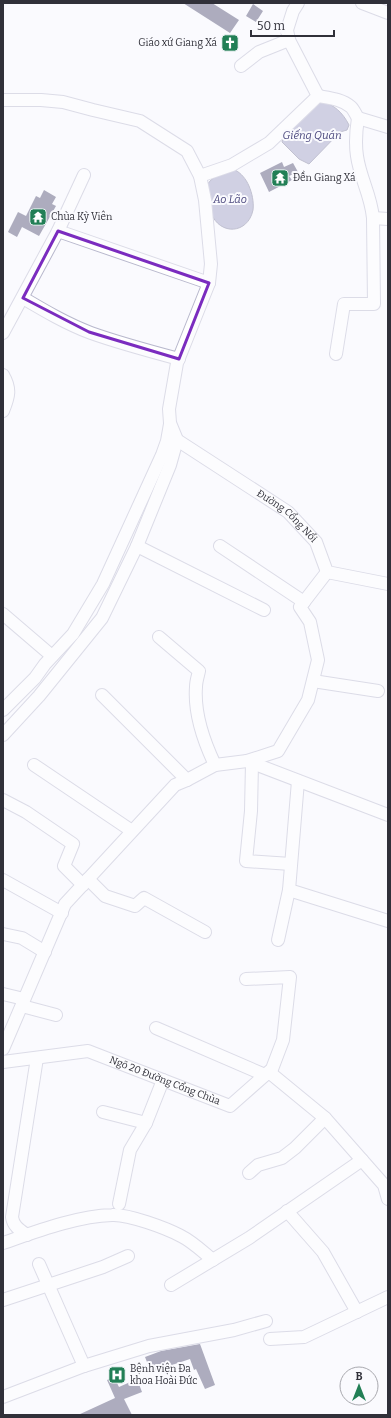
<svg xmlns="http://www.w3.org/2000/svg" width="391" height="1418" font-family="Bitter,serif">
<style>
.water{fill:#9d9dc4;stroke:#7c7c9a}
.building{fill:#504f72}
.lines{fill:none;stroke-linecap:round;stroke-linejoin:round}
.street-casing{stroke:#b8b8cd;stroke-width:14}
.street{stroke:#fff;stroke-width:12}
.marked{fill:none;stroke:#7b2cbf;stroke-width:3;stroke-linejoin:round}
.labels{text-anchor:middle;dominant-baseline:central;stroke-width:4;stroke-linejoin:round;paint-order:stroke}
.poi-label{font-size:10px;fill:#303039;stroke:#fafafe;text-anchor:start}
.street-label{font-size:10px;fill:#303039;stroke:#fafafe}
.water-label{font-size:11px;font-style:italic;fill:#4c497e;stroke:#fafafe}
</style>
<rect width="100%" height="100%" fill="#fafafe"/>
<path class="water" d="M320,101C334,104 343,113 349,125L347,130L340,132L309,164L299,159L282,142L283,138Z
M235,170C241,173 246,179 249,186C252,193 254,202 253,210C248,234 220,236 211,213C208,204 208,194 207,185C213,175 224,173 235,170Z"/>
<path class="building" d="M183,3H212L239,20L230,33Z
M253,4L263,11L256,22L246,16Z
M282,162L284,167L293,163L298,172L289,176L292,180L269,192L260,173Z
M44,190L56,197L52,204L56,206L39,236L22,227L17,237L8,232L18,212L26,216L36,196L40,198Z
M200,1344L215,1385L205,1389L196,1369L194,1370L190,1359L151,1372L145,1357L161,1351Z
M114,1377L119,1387L137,1379L142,1392L124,1399L132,1415H78L115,1398L107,1380Z"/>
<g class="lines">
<defs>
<g id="street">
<path d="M298,3L293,11L287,30L289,40L318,96"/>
<path d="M362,3L388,13"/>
<path d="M241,66L259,52L289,40"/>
<path d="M3,100H41L63,102L93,110L140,121L187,151L200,176L205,200L211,264L209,283L177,363L169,409L170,423L177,440L170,465L137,546L102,618L39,696L3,735"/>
<path d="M200,176L232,165L269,143L318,96C329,98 342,99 351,107C354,110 356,115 358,118L388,127"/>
<path d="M373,218L388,219"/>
<path d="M58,231L209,283"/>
<path d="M23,298C45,311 67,324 91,333C119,343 149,351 179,359"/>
<path d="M3,333L58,231L84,175"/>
<path d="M336,354L344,304H374L373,218C371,195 360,178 357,156C355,143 356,131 358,118"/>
<path d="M3,375C11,389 9,396 3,411"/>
<path id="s1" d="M177,440L288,512L316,542L327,572L388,584"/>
<path d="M137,546L264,610"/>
<path d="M220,546L304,602"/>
<path d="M3,614L52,656"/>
<path d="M159,637L199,671C198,676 196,681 196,687C194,713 204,742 215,765"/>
<path d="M313,681L378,691"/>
<path d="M102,695L187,780"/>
<path d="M3,710L35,678L45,664L73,634L103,584L162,455L167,441L170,424"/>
<path d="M247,761L388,815"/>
<path d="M252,763L251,811L246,861L291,864"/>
<path d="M34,765L132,831"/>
<path d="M298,781L289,890L388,921"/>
<path d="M3,800L26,812L73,844L64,866L83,885"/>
<path d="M88,879L105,896L135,906L144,898L205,932"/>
<path d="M3,880L62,913"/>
<path d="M3,934L22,938L45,952"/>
<path d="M278,940L289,890"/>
<path d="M3,994L24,999"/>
<path d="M22,1006L56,1015"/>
<path d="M156,1028L265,1075"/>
<path d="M3,1049L65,904L175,785L187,780L215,765L247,761L278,751L308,700L318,660L310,622L300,607L327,572"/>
<path id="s2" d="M3,1062L88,1051L230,1106L272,1069L283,1040L290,977L246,979"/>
<path d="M269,1072L325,1118L384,1185L388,1199"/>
<path d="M103,1112L146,1123L163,1080"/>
<path d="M249,1173L258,1165L282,1158L295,1148L325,1118"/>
<path d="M119,1204L130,1150L146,1123"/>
<path d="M287,1211L323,1252L357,1312"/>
<path d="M27,1235C20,1230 13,1226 12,1217L37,1058"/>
<path d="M3,1243C35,1232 77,1216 112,1215C128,1214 166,1228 181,1236C193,1242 203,1252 213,1260"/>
<path d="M39,1264L84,1366"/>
<path d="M171,1285L249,1238L362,1160"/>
<path d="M3,1300L103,1267L128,1256"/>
<path d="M270,1339L304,1337L388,1297"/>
<path d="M3,1397L84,1366L149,1346L234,1330L266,1321"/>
</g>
</defs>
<use href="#street" class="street-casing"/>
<use href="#street" class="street"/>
</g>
<path d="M0 0H391V1418H0ZM58,231L209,283L179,359L89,332L23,298Z" fill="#fafafe" fill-opacity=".55" fill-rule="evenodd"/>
<path class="marked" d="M58,231L209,283L179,359L89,332L23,298Z"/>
<defs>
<symbol id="church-square" viewBox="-11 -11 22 22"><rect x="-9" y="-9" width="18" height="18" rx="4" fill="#227f56" stroke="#fafafe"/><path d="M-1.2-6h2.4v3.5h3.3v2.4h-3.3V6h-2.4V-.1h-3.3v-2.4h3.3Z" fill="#fff"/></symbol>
<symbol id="temple-square" viewBox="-11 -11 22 22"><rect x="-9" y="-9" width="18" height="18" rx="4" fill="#227f56" stroke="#fafafe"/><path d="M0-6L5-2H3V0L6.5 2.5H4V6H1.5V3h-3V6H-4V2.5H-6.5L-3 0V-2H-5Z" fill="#fff"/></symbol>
<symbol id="hospital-square" viewBox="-11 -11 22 22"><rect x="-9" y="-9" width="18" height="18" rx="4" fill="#227f56" stroke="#fafafe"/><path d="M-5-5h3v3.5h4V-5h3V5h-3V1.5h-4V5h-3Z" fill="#fff"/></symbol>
</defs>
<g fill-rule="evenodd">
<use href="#church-square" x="220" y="33" width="20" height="20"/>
<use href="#temple-square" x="270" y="168" width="20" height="20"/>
<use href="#temple-square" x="28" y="207" width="20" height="20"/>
<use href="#hospital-square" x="107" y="1365" width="20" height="20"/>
</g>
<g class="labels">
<g class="poi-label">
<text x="217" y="43" text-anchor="end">Giáo xứ Giang Xá</text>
<text x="293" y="178">Đền Giang Xá</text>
<text x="51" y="217">Chùa Kỳ Viên</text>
<text x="130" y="1369">Bệnh viện Đa<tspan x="130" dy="12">khoa Hoài Đức</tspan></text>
</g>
<g class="street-label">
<text stroke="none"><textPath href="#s1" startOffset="134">Đường Cổng Nổi</textPath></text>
<text stroke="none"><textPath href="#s2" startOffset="168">Ngõ 20 Đường Cổng Chùa</textPath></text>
</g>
<g class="water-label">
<text x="312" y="135">Giếng Quán</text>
<text x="230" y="199">Ao Lão</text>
</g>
</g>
<rect width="391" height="1418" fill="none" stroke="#303039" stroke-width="8"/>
<g transform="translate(359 1386)"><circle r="19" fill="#fafafe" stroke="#a9a9af"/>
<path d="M0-3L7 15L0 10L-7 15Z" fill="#227f56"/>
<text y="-6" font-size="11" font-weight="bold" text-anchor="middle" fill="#303039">B</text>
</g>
<path d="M251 30v6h83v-6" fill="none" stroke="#303039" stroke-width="2"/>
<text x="257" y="30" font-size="12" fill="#303039" stroke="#fafafe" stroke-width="3" paint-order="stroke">50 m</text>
</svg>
